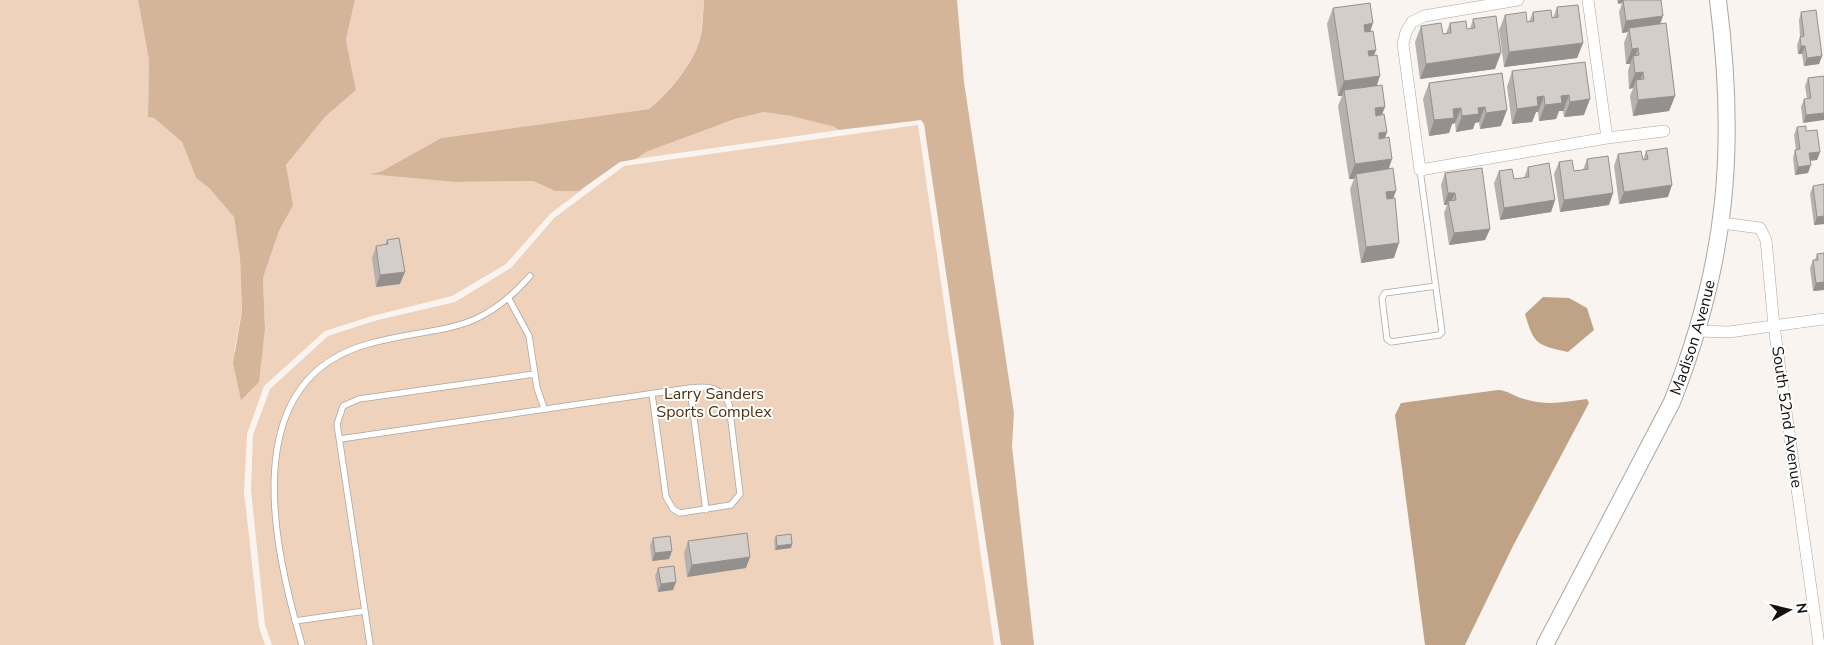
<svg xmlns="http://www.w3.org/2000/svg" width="1824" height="645" font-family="'Nunito Sans',sans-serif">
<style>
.green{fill:#eed2bb}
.forest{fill:#d5b59a}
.water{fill:#c0a287}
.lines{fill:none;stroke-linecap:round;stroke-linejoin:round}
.lane-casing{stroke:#aba6a1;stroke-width:7}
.street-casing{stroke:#aba6a1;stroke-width:12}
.secondary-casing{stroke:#aba6a1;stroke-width:18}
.lane{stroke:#fff;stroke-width:5.5}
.street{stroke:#fff;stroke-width:11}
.secondary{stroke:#fff;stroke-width:16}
.wall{fill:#b6b1ae}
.shaded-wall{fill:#94908d}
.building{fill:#d4ceca;stroke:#94908d}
.labels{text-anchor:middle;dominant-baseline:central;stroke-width:4;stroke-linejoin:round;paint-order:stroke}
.street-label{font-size:16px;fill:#13110f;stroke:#fff}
.park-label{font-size:16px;fill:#50300e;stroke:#fff}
</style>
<rect width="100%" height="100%" fill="#f9f4ef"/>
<path class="green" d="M0,0H138L149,60L148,117L154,118L182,142L196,178L209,188L234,217L240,258L242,311L234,352L265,328L263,278L279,231L292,205L286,165L325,117L356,90L346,40L355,0H704C703,13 702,27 700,39C694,63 667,94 649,109L441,138L382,171L372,173L454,182L533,181L555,191L583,189L550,214L506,264L452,296L372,316L325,331L264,386L247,434L244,491L259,627L265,645H0Z
M764,112C787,115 818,117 839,130L636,159L646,152L735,119Z
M918,125L994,645H272L265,625L251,490L253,435L270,389L328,336L374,321L455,302L511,268L554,218L624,166Z"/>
<path class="forest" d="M138,0H355L346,40L356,90L325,117L286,165L293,205L279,231L263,278L265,328L259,382L241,400L233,363L242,311L240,258L234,217L209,188L196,178L182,142L154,118L148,117L149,60Z
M704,0H957L964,82L1014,413L1012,446L1034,645H1001L924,124L921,120L839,130L832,126L791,116L764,112L735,119L646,152L636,159L620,162L579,191H555L533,181L454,182L370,174L382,171L441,138L649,109C668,94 694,63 700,39C703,27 703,13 704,0Z"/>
<path class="water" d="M1543,297L1569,298L1587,308L1594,330L1568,352C1537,345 1534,345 1525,314Z
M1498,390C1507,390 1515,397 1524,399C1547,406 1565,402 1587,399L1589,403L1513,546L1465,645H1425L1395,415L1401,403Z"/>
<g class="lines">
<defs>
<path id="lane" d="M1420,170L1442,332L1439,335L1391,342L1387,339L1382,298L1385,293L1436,286
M509,299L529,336L537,388L544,408
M690,388L706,510
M340,439L690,388C708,386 720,386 729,404L740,494L731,505L680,513L673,509L666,497L652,394
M295,621L365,611
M302,645C274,548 235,381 368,344C439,324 475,339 530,276
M370,645L337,424L343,406L359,399L534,374"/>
<path id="street" d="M1518,0L1424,16L1412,22L1406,32L1403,44L1420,170L1607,138L1588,0
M1607,138L1664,131
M1722,223L1760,228L1766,240L1774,326L1819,645
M1697,331L1729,332L1824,319"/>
<g id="secondary">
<path id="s1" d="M1545,645L1672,402C1727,263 1737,148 1718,0"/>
</g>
</defs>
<use href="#lane" class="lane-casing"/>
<use href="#street" class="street-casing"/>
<use href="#secondary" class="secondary-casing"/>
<use href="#lane" class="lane"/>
<use href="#street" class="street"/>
<use href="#secondary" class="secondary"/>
</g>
<path class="wall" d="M1617,0H1661L1660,24L1675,96L1669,111L1633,116L1630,96L1633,88L1629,89L1628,71L1630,64H1626L1624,43L1628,32L1622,33L1619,12L1622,3L1618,4Z
M1557,7L1583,43L1577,58L1504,67L1499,30L1505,15L1527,22H1529L1533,12L1552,18H1553Z
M1333,8L1370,32L1376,50L1374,56L1377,85L1382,115L1387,132L1385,138L1388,169L1393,198L1394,258L1361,263L1350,189L1354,179H1349L1338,106L1342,96H1338L1327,24Z
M1801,12L1822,56L1819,64L1804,66L1802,54H1798L1797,45L1800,37L1799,20Z
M1473,19L1495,69L1420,79L1415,42L1421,26L1443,34L1446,33L1450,23L1467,29H1470Z
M1585,62L1584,115L1564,117L1563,111H1559L1556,119L1539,121L1538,112H1536L1532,122L1512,124L1507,87L1512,71Z
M1502,73L1501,126L1480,129L1479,122L1475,123L1473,129L1456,132L1455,123L1452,124L1449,133L1429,136L1423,99L1429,83Z
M1824,76L1803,123L1801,107L1804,99H1807L1805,86L1808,78Z
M1797,127L1806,131L1820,152L1817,160L1810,161L1808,173L1795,175L1793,158L1795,150H1796L1794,135Z
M1646,151L1668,197L1619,204L1614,166L1618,154L1643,160Z
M1587,159L1613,193L1609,205L1560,212L1554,174L1559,162L1574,171L1583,170Z
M1528,167L1555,200L1551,212L1500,220L1494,183L1499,171L1514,179L1524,178Z
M1445,173L1490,229L1485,240L1449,245L1444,213L1447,205H1444L1441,185Z
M1813,186L1824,224L1814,225L1810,194Z
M387,240L400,284L376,287L372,258L376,246L385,245Z
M1824,253V290L1813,291L1810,268L1813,260H1815L1817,254Z
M776,536L792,544L791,548L775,550L774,540Z
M653,538L672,551L669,559L652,561L650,546Z
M688,541L746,568L687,577L684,553Z
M658,568L676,582L673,590L658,592L655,576Z"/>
<path class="shaded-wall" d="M1619,0H1626H1623L1622,3L1618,4Z
M1663,16L1659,28H1629L1628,32L1622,33L1626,21Z
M1373,23L1368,39L1358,40L1364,25Z
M1583,43L1577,58L1504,67L1509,52Z
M1801,46H1805L1802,54H1798Z
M1638,48L1634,60L1633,56L1630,64H1626L1632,49Z
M1376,50L1370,65L1368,51Z
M1501,53L1495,69L1420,79L1426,64Z
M1822,56L1819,64L1804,66L1807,58Z
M1643,72L1638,88L1636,80L1633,88L1629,89L1635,73Z
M1380,76L1375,91L1344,90L1342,96H1338L1344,81Z
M1569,95L1563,111H1559L1556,119L1539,121L1545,105L1561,96Z
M1544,96L1538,112H1536L1532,122L1512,124L1517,109L1537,97Z
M1675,96L1669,111L1633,116L1638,100Z
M1590,99L1584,115L1564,117L1570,102Z
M1385,107L1379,122L1370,124L1375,108Z
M1485,107L1479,122L1475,123L1473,129L1456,132L1462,116L1478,108Z
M1461,108L1455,123L1452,124L1449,133L1429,136L1434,120L1453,109Z
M1507,110L1501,126L1480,129L1486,113Z
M1824,113V120L1803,123L1806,115Z
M1387,132L1381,148L1379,133Z
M1820,152L1817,160L1806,161L1809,153Z
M1392,159L1387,174H1356L1354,179H1349L1355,164Z
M1811,165L1808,173L1795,175L1798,167Z
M1672,185L1668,197L1619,204L1624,192Z
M1396,191L1390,206L1381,207L1386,192Z
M1448,193H1455L1450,204L1448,201L1447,205H1444Z
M1613,193L1609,205L1560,212L1564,200Z
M1555,200L1551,212L1500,220L1504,208Z
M1824,216V224L1814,225L1817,217Z
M1490,229L1485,240L1449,245L1454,233Z
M1399,243L1394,258L1361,263L1366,247Z
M405,272L400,284L376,287L380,275Z
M1824,282V290L1813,291L1816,283Z
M792,544L791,548L775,550L777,546Z
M672,551L669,559L652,561L655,553Z
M750,557L746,568L687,577L692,565Z
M676,582L673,590L658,592L661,584Z"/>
<path class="building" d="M1623,0H1661L1663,16L1626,21Z
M1370,3L1373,23L1364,25L1365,32L1373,31L1376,50L1368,51L1369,56L1377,55L1380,76L1344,81L1333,8Z
M1578,5L1583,43L1509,52L1505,15L1526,12L1527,22L1534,21L1533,12L1551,10L1552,18L1558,17L1557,7Z
M1816,10L1822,56L1807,58L1805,46H1801L1800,37L1804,36L1801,12Z
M1496,16L1501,53L1426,64L1421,26L1441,23L1443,34L1451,33L1450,23L1466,21L1467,29L1475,28L1473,19Z
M1666,23L1675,96L1638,100L1636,80L1644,79L1643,72L1635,73L1633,56L1639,55L1638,48L1632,49L1629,28Z
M1585,62L1590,99L1570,102L1569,95L1561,96L1562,103L1545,105L1544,96L1537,97L1538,106L1517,109L1512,71Z
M1502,73L1507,110L1486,113L1485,107L1478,108L1479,114L1462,116L1461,108L1453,109L1454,118L1434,120L1429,83Z
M1824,76V113L1806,115L1804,99L1811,98L1808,78Z
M1382,85L1385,107L1375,108L1376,116L1384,114L1387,132L1379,133V139L1389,137L1392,159L1355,164L1344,90Z
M1806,126V131L1817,130L1820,152L1809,153L1811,165L1798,167L1795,150L1800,149L1797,127Z
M1667,148L1672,185L1624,192L1618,154L1641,151L1643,160L1648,159L1646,151Z
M1608,156L1613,193L1564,200L1559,162L1572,160L1574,171L1588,169L1587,159Z
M1549,163L1555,200L1504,208L1499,171L1512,169L1514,179L1529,177L1528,167Z
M1393,168L1396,191L1386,192L1387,199L1395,198L1399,243L1366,247L1356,174Z
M1482,168L1490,229L1454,233L1448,201L1456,200L1455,193H1448L1445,173Z
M1824,184V216L1817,217L1813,186Z
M399,238L405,272L380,275L376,246L388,244L387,240Z
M1824,253V282L1816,283L1813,260H1818L1817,254Z
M747,533L750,557L692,565L688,541Z
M791,534L792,544L777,546L776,536Z
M670,536L672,551L655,553L653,538Z
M674,566L676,582L661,584L658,568Z"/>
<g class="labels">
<g class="street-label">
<text stroke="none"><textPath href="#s1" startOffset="342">Madison Avenue</textPath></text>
<text transform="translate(1787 417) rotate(82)">South 52nd Avenue</text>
</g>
<g class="park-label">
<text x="714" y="394">Larry Sanders<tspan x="714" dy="18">Sports Complex</tspan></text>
</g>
</g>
<g transform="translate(1789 610) rotate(82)" stroke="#ffffff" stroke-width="4" paint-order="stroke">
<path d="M0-4L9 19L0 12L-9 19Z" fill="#13110f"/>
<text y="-8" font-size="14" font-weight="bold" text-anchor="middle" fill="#13110f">N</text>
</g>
</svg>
